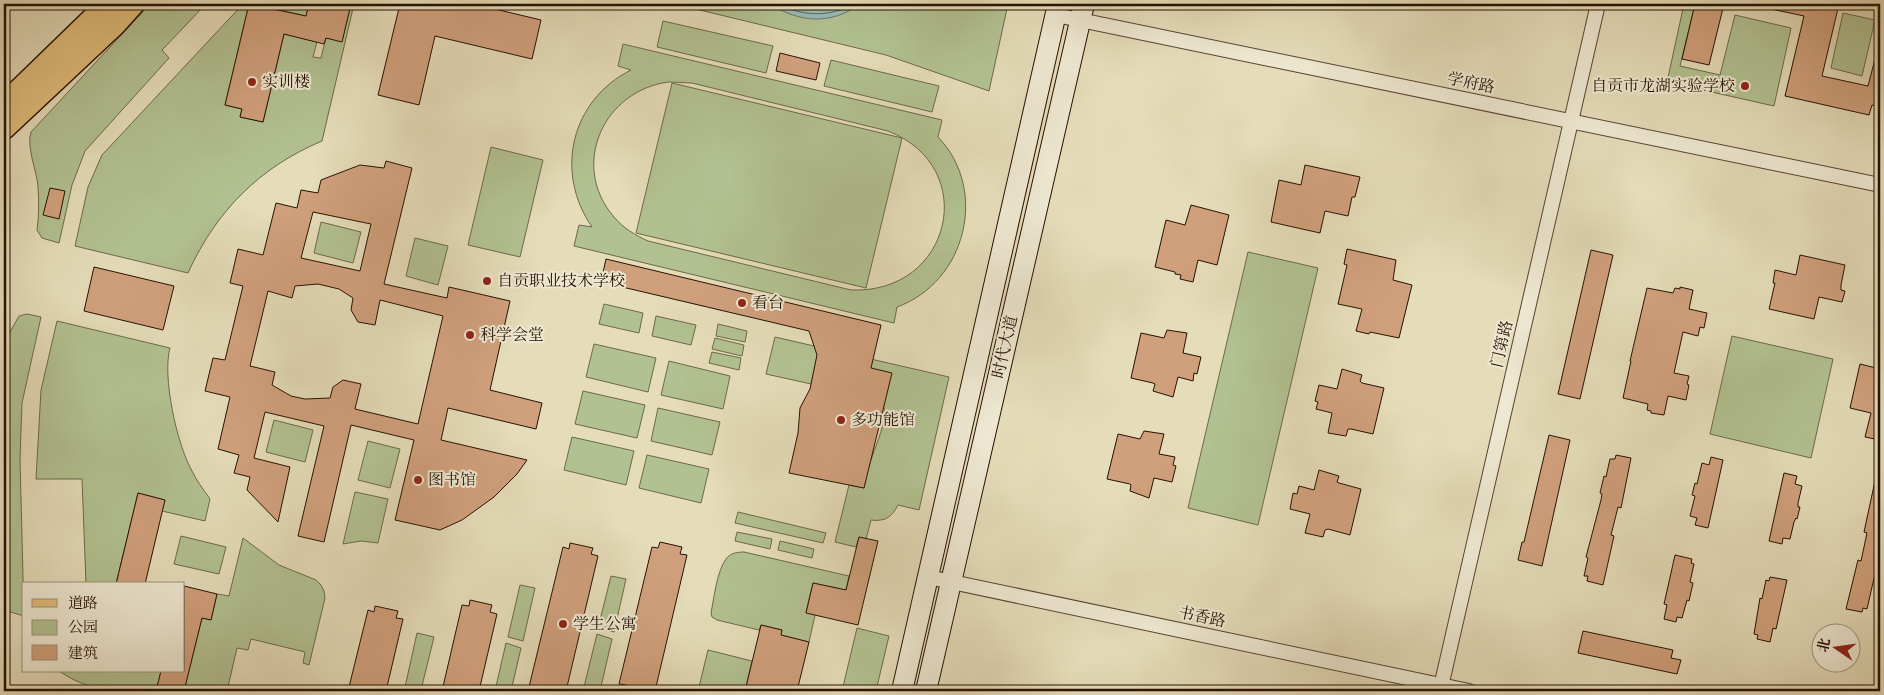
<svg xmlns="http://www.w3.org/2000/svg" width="1884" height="695" font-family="'Libre Bodoni','Noto Serif SC',serif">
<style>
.green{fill:#b2c191;stroke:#6c694a;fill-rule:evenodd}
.water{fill:#97bab5;stroke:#6a766d}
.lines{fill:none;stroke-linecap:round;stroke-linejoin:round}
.shore{stroke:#5e665c;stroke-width:1}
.building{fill:#d0a07c;stroke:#261102;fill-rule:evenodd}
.street-casing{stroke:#564430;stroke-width:16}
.secondary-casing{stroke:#261102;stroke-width:22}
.primary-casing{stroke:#261102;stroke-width:25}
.street{stroke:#eee8d2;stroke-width:14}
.secondary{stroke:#eee8d2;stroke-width:20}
.primary{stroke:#e2be7c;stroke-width:22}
.poi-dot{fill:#8f2418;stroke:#eee8d2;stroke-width:2}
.labels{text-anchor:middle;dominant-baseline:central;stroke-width:4;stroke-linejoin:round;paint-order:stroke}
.poi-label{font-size:16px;fill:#261102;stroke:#eee8d2;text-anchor:start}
.street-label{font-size:16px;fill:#261102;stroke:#eee8d2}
</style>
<rect width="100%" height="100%" fill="#e5dcb9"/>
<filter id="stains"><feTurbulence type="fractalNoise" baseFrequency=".004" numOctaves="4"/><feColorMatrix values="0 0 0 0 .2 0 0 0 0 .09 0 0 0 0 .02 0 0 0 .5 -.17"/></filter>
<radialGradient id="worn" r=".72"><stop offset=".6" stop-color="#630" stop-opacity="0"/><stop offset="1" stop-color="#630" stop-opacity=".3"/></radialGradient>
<path class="green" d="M150,4H206L162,50L169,58L85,151L72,185L59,243L42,238L37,230C39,216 39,201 38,187C37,171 26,147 31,132Z
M243,4H249L225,105L242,109L240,117L263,122L284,34L317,42L313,57L321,58L326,38L342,41L351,4H354L322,141C260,167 216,211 188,273L75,246L88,187L102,155Z
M255,4H309L306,16Z
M675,4H1008L989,91L886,55Z
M1684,4H1695L1680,66L1720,75L1735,15L1791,28L1774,106L1667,82Z
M1843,13L1875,20L1862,76L1831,68Z
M663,21L773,46L766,73L657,47Z
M623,44L942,120L938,137C989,190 966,282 897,307L894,323L574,246L579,225L592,227C554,172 571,100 631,70L618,66ZM669,82L692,83L888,131C981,167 952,294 851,290L648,241C635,235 623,228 614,217C569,165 604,90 669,82Z
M831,60L939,86L932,112L824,86Z
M672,83L902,138L866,288L636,233Z
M491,147L543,160L520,257L468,245Z
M321,222L361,232L353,263L314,253Z
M415,238L448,246L438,285L406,276Z
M1248,252L1318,268L1258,525L1188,508Z
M604,304L643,313L639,333L599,324Z
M27,314L41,317L22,403L20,459L24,616L4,610V343L19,316Z
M656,316L696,325L691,345L652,336Z
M57,321L170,348C162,376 177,444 191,469C196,480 203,489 210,499L205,521L162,511L165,500L138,493L116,584H86L82,479H36L41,390Z
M718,324L747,331L745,342L716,336Z
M1732,336L1833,359L1811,458L1710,434Z
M775,337L949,377L919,510L898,505C892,517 885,522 871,520L866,539L859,537L856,547L835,542L849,485L864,488C866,478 868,466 872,457C877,441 886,425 884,407L811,384L766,374Z
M715,338L744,345L742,356L712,349Z
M594,344L656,358L648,392L586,377Z
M712,352L741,358L739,370L709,363Z
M669,361L730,376L723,409L661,395Z
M583,391L645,405L637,438L575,424Z
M658,408L720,422L712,455L651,441Z
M274,420L313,430L305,462L266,452Z
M572,437L634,451L626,485L564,470Z
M368,441L400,449L390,488L358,480Z
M647,455L709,469L701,503L639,488Z
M355,492L388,499L378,543L361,541L343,544Z
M738,512L826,533L823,543L735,523Z
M737,532L772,539L770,549L735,541Z
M181,536L226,547L219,574L174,564Z
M243,538L279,565L316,580L321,585L324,591L325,598L309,665L303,663L305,652L251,639L248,650L237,648L227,691H184L202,618L211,620L217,594L229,596Z
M780,541L814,549L812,558L778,550Z
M744,552L849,576L846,590L813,583L806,612L815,615L809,642L781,635L782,630L761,625L759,630L717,620L712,617L711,613C714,598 717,571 726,559C730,553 738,552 744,552Z
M611,576L626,579L614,632L598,628Z
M520,585L535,588L523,641L508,637Z
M857,628L889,636L876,691H842Z
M417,633L434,637L421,690L405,687Z
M597,634L612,639L600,691H583Z
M506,643L521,648L511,691H495Z
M708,650L752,661L745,691H698Z
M59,671H161L156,691H158C119,691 93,694 59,671Z"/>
<path class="water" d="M770,4H860C831,25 800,23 770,4Z"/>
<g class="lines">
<path class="shore" d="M779,4C800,16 831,18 852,4"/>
</g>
<path class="building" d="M249,4L306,16L309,4H351L342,42L326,38L324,44L284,34L263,122L240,117L242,109L225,105Z
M400,4H474L541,20L532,59L435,36L419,105L378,95Z
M1695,4H1724L1709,65L1682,59Z
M1772,4H1839L1822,76L1868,86L1876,55H1880V107L1872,105L1869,115L1785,96L1804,16L1771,9Z
M780,53L820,63L816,80L776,71Z
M386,161L412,168L384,284L447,298L449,287L510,301L490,390L542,403L536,429L448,408L441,440L527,460L517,474L494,497L462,520L440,530L395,520L414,440L351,425L324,542L298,536L324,426L265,412L254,458L290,467L278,522L247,490L250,477L234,473L239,455L218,449L230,397L205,391L213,358L225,360L243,286L230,283L238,249L263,255L276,203L297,208L301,190L318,193L321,180L360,165L384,168ZM313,212L371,224L360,271L301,258ZM318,284L339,289L353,298L351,310L358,322L375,325L380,300L443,316L418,424L355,409L361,384L343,380L333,387L330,398L305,399L291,396L272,385L275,372L250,366L268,291L292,298L295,286Z
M1305,165L1360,177L1355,197H1352L1348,216L1325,211L1320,233L1271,222L1279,180L1301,185Z
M50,188L65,191L59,219L43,215Z
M1191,205L1229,215L1217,265L1198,260L1193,282L1180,279L1181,275L1175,274V272L1155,267L1166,220L1185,225Z
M1347,249L1396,260L1393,280L1412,285L1399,338L1370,332L1369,334L1356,331L1362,309L1338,304L1347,265L1344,264Z
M1591,250L1613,255L1580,399L1558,394Z
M1800,255L1845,265L1841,285V290L1845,291L1842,302L1819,297L1814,319L1769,309L1775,283H1773L1775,270L1796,275Z
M606,259L881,325L871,368L892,373L864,488L789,473L798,433L800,408L810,389L817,355L809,331L601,282Z
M94,267L174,286L163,330L84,311Z
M1680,287L1693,290L1689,309L1707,313L1704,328L1700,327L1698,336L1683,332L1674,373L1689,376L1687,384L1689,385L1686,400L1668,396L1664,415L1651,413V411L1647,410L1648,404L1623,398L1631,361H1630L1647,288L1673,293L1675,288L1680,289Z
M1167,330L1187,333L1183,353L1201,357L1197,374L1194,373L1193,381L1178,377L1173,397L1153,391L1155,384L1153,383L1131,378L1141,333L1164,338Z
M1860,364L1880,369V440L1865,437L1871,413L1850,408Z
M1342,369L1362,375L1360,381L1362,383L1384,388L1373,434L1351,429H1348L1346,436L1328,433L1332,413L1316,409L1318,402L1315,401L1319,385L1337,389Z
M1144,431L1164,434L1159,454L1175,457L1173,465L1176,466L1172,482L1154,478L1149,498L1130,491L1131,485L1130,484L1107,479L1118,434L1140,439Z
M1549,435L1570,440L1542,566L1518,560L1522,542H1524Z
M1616,455L1631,458L1621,508L1618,507L1611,535L1614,536L1603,585L1587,581L1588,576H1584L1588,558L1586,557L1601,500L1602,494L1600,493L1604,476L1606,477L1610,459H1615Z
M1711,457L1723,460L1708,528L1695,525L1697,518L1690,516L1695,496L1692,495L1695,483L1697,484L1702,463L1709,465Z
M1319,470L1339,476L1337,482L1339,483L1361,489L1350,535L1328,529L1325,530L1323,537L1305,533L1310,514L1290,509L1293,493L1297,494L1299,486L1314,490Z
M1784,473L1797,476L1795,484L1802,486L1798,503V507H1800L1797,519L1796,518L1794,522L1790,539L1783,538L1782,544L1769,541Z
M1875,481L1880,482V552L1867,609L1863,608L1862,612L1846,609L1858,560L1861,561L1867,533L1864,532Z
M138,493L165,500L145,584H116Z
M859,537L878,541L858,625L806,613L813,583L846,590Z
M660,542L682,547L680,554L687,555L655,691H625L626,685L619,684L652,547L658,548Z
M570,543L593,548L591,554L598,556L566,691H528L563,547L569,549Z
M1675,555L1692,559L1691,563L1694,564L1690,582L1693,583L1689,601L1687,600L1682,618L1677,617L1676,622L1664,619L1667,605L1664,604Z
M1770,577L1787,580L1776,629L1773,628L1770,642L1757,639L1758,635L1754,634L1760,598L1762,599L1766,580L1769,581Z
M184,586L217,594L211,620L202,618L184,691H156L161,671H184Z
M470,600L492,605L490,612L497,614L479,691H442L462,605L469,606Z
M375,606L398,611L396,618L403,619L386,691H348L368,610L374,612Z
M761,625L782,630L781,635L809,642L797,691H745Z
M1583,631L1673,650L1671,658L1681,660L1677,674L1578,653Z"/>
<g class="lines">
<defs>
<path id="street" d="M1056,15L1880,185
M928,577L1469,691
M1440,691L1598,4"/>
<path id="secondary" d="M902,691L1058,4
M926,691L1084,4"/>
<path id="primary" d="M4,105L108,4
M4,128L115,24L133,4"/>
</defs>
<use href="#street" class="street-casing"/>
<use href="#secondary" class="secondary-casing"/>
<use href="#primary" class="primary-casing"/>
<use href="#street" class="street"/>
<use href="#secondary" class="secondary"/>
<use href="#primary" class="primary"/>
</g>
<g class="poi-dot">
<circle cx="252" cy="82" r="5"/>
<circle cx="1745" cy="86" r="5"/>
<circle cx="487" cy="281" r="5"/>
<circle cx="742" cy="303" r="5"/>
<circle cx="470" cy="335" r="5"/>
<circle cx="841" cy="420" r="5"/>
<circle cx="418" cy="480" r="5"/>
<circle cx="563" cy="624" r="5"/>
</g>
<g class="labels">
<g class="poi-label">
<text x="262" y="82">实训楼</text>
<text x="1735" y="86" text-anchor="end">自贡市龙湖实验学校</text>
<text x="497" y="281">自贡职业技术学校</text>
<text x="752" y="303">看台</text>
<text x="480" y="335">科学会堂</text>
<text x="851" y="420">多功能馆</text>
<text x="428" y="480">图书馆</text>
<text x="573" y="624">学生公寓</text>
</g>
<g class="street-label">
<text transform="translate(1471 83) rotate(12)">学府路</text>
<text transform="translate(1502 344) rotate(-77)">门第路</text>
<text transform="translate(1005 347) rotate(-77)">时代大道</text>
<text transform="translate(1202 617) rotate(12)">书香路</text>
</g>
</g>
<rect width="1884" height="695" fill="none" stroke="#e5dcb9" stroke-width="20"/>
<rect x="5" y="5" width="1874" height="685" fill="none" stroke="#261102" stroke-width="2.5"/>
<rect x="10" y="10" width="1864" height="675" fill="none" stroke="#261102"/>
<rect x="22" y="582" width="162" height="90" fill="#eee8d2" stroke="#9e927f"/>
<rect x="32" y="599" width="25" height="8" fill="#e2be7c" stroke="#9e927f"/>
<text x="68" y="608" font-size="15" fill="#261102">道路</text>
<rect x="32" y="620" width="25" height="15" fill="#b2c191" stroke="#9e927f"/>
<text x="68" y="632" font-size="15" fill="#261102">公园</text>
<rect x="32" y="645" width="25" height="15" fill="#d0a07c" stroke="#9e927f"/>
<text x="68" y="658" font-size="15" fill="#261102">建筑</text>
<g transform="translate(1836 648) rotate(283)"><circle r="24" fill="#eee8d2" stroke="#9e927f"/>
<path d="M0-4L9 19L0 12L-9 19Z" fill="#8f2418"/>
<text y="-8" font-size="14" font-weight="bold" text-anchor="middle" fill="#261102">北</text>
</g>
<rect width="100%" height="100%" filter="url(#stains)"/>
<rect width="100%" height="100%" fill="url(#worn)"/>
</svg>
